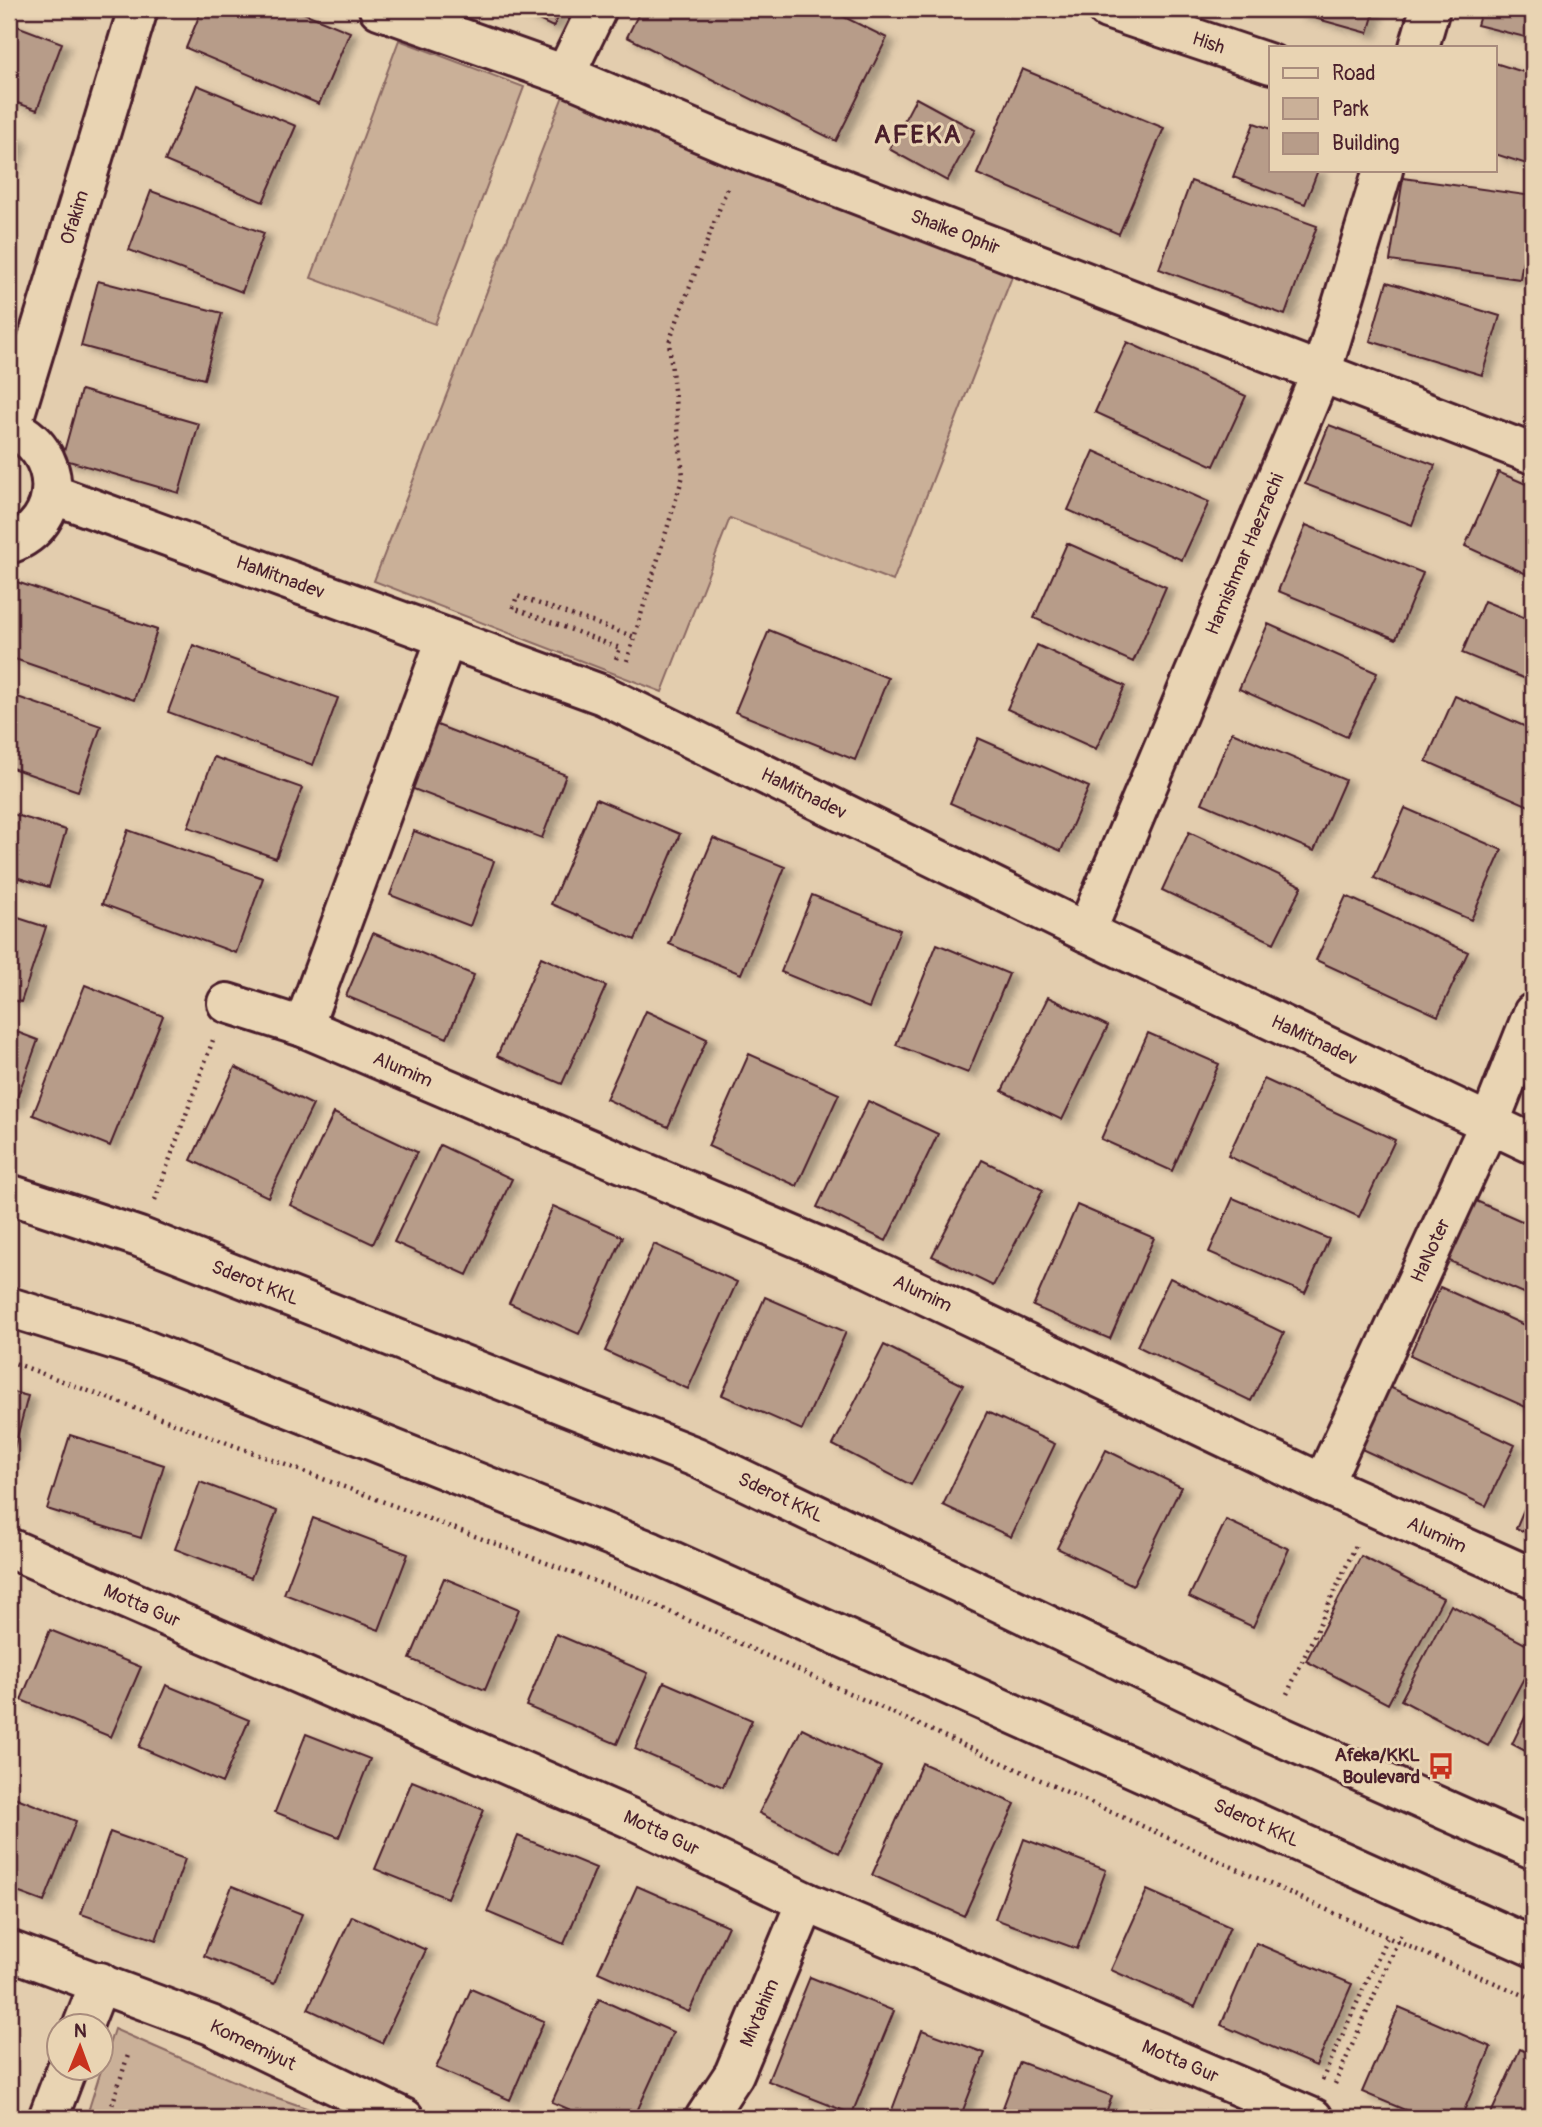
<svg xmlns="http://www.w3.org/2000/svg" width="1542" height="2127" font-family="Pangolin,sans-serif">
<style>
.green{fill:#cab098;stroke:#8a6862;stroke-width:2}
.building{fill:#b79c89;stroke:#4a1f2b;stroke-width:2;filter:url(#shadow)}
.lines{fill:none;stroke-linecap:round;stroke-linejoin:round}
.minor-casing{stroke:#4a1f2b;stroke-width:44}
.major-casing{stroke:#4a1f2b;stroke-width:44}
.path{stroke:#4a1f2b;stroke-width:4.5;stroke-dasharray:2 5;stroke-linecap:butt}
.minor{stroke:#e9d4b3;stroke-width:38}
.major{stroke:#e9d4b3;stroke-width:38}
.labels{text-anchor:middle;dominant-baseline:central;stroke-width:6;stroke-linejoin:round;paint-order:stroke}
.street-label{font-size:19px;fill:#4a1f2b;stroke:#e9d4b3}
.poi-label{font-size:19px;font-weight:bold;fill:#4a1f2b;stroke:#e9d4b3;text-anchor:end}
.district-label{font-size:26px;font-weight:bold;letter-spacing:2px;fill:#4a1f2b;stroke:#e9d4b3}
</style>
<defs>
<filter id="shadow"><feDropShadow dx="8" dy="4.5" stdDeviation="3.5" flood-color="#0004"/></filter>
</defs>
<rect width="100%" height="100%" fill="#e3cdae"/>
<filter id="ink" filterUnits="userSpaceOnUse"><feTurbulence type="fractalNoise" baseFrequency=".0143" numOctaves="2"/><feDisplacementMap in="SourceGraphic" scale="14" xChannelSelector="R" yChannelSelector="G"/><feConvolveMatrix kernelMatrix="1 2 1 2 8 2 1 2 1" color-interpolation-filters="sRGB"/></filter>
<g filter="url(#ink)">
<path class="green" d="M399,40L524,87L435,324L311,278Z
M563,96L789,186L1015,269L893,581L730,518L662,692L374,581Z
M114,2029L252,2089L335,2118H86Z"/>
<path class="building" d="M202,9H294L350,32L319,104L186,48Z
M516,9H563L553,27Z
M641,9H828L887,38L836,141L627,37Z
M1297,9H1375L1368,33L1296,13Z
M1482,9H1533V39L1477,25Z
M9,23L62,43L37,110L9,100Z
M1495,63L1533,75V166L1495,154Z
M1022,69L1164,128L1119,234L977,174Z
M197,85L296,126L263,202L165,161Z
M916,98L975,130L947,181L889,149Z
M1254,123L1271,129V170H1318L1305,204L1233,177Z
M9,136L19,140L9,169Z
M1403,178L1533,196L1520,279L1390,261Z
M1191,181L1317,226L1285,315L1159,269Z
M151,191L264,233L242,292L129,250Z
M98,281L222,313L204,379L81,346Z
M1387,282L1500,316L1482,375L1370,341Z
M1127,342L1246,396L1214,466L1095,412Z
M81,390L199,424L179,493L62,459Z
M1329,425L1435,465L1412,525L1305,484Z
M1094,451L1209,502L1182,560L1068,510Z
M1498,472L1533,487V577L1465,546Z
M1306,525L1423,573L1396,639L1278,591Z
M1067,543L1166,587L1133,662L1034,618Z
M14,581L157,630L134,700L9,657V598Z
M1484,601L1533,621V682L1462,653Z
M1268,624L1377,673L1347,737L1239,689Z
M769,630L888,678L855,760L735,712Z
M193,645L338,698L313,765L168,712Z
M1037,645L1125,686L1096,749L1007,709Z
M9,694L101,726L78,791L9,767Z
M1455,696L1533,730V797L1529,806L1426,761Z
M432,723L566,775L542,838L408,787Z
M1232,732L1345,780L1314,851L1202,803Z
M978,738L1089,787L1061,851L950,803Z
M214,757L302,788L276,858L188,827Z
M596,799L680,834L635,940L551,904Z
M1405,808L1502,850L1471,920L1374,878Z
M9,813L66,830L49,887L9,875Z
M128,830L263,878L236,953L102,904Z
M414,831L494,861L470,926L390,895Z
M1189,832L1302,886L1274,943L1162,890Z
M713,838L785,867L741,974L669,944Z
M812,895L900,930L869,1008L781,972Z
M1346,896L1468,952L1438,1016L1316,960Z
M9,915L46,927L21,1002L9,999Z
M373,933L474,975L447,1038L346,996Z
M937,944L1009,974L968,1073L896,1045Z
M541,957L606,986L562,1084L497,1056Z
M85,985L163,1016L110,1146L33,1115Z
M1048,997L1108,1026L1062,1120L1002,1091Z
M646,1011L707,1039L668,1127L606,1099Z
M9,1029L38,1040L14,1106L9,1104Z
M1148,1033L1219,1064L1172,1171L1101,1139Z
M749,1054L839,1094L797,1186L708,1146Z
M235,1067L313,1105L268,1197L191,1160Z
M1264,1079L1395,1140L1359,1217L1228,1156Z
M868,1101L938,1134L886,1241L817,1207Z
M334,1113L417,1152L373,1244L290,1205Z
M440,1145L512,1179L467,1275L394,1242Z
M982,1160L1043,1190L993,1286L932,1256Z
M1465,1196L1533,1226V1297L1438,1256Z
M1233,1198L1329,1239L1305,1293L1209,1252Z
M1077,1205L1154,1238L1110,1339L1033,1306Z
M553,1206L623,1237L579,1334L509,1303Z
M654,1244L737,1282L688,1389L605,1351Z
M1170,1278L1284,1333L1251,1401L1137,1346Z
M1440,1287L1533,1329V1402L1530,1409L1410,1355Z
M765,1297L846,1332L802,1430L722,1395Z
M884,1345L963,1385L911,1485L833,1445Z
M1385,1385L1515,1445L1486,1506L1357,1447Z
M9,1391L28,1396L9,1468Z
M987,1412L1055,1444L1011,1537L943,1505Z
M70,1435L164,1465L141,1538L47,1509Z
M1106,1450L1181,1487L1133,1585L1057,1548Z
M200,1482L277,1511L251,1578L175,1549Z
M1533,1488V1536L1516,1528Z
M313,1518L408,1554L379,1630L284,1594Z
M1226,1520L1289,1549L1253,1627L1189,1597Z
M1361,1556L1443,1598L1388,1704L1306,1661Z
M444,1578L519,1609L485,1690L410,1659Z
M1451,1605L1533,1648V1661L1488,1746L1401,1700Z
M50,1630L141,1667L111,1737L21,1700Z
M556,1634L648,1673L617,1744L526,1706Z
M664,1682L752,1720L723,1787L635,1749Z
M166,1685L249,1720L222,1783L139,1747Z
M1533,1701V1755L1512,1744Z
M802,1728L881,1767L839,1853L759,1813Z
M306,1734L370,1759L339,1837L275,1812Z
M922,1763L1015,1804L964,1916L872,1875Z
M412,1781L484,1810L447,1898L375,1869Z
M9,1795L76,1821L44,1902L9,1889Z
M110,1832L185,1859L156,1940L81,1914Z
M518,1836L596,1868L564,1944L487,1912Z
M1024,1839L1106,1870L1077,1949L995,1919Z
M232,1886L302,1914L274,1984L204,1956Z
M637,1886L728,1926L689,2012L598,1972Z
M1147,1890L1230,1927L1195,2007L1111,1970Z
M352,1916L426,1950L382,2043L308,2009Z
M1256,1943L1352,1984L1316,2066L1221,2025Z
M810,1977L894,2011L852,2114L768,2081Z
M471,1989L544,2021L510,2100L436,2068Z
M599,1999L673,2032L634,2118H589L552,2102Z
M1399,2007L1491,2047L1461,2118H1424L1362,2092Z
M922,2030L985,2053L960,2118H889Z
M1520,2049L1533,2055V2118H1489Z
M1020,2062L1112,2096L1104,2118H999Z
M1151,2108L1172,2118H1146Z"/>
<g class="lines">
<defs>
<g id="minor">
<path id="s1" d="M379,9L565,75L742,150L1533,454"/>
<path id="s2" d="M1107,9L1271,64"/>
<path d="M1419,47L1430,9"/>
<path d="M565,75L597,9"/>
<path d="M9,427C64,449 67,523 9,544"/>
<path id="s3" d="M11,427L138,9"/>
<path id="s4" d="M52,494L603,695L1086,932L1533,1144"/>
<path id="s5" d="M446,639L303,1027L869,1268L1323,1484L1533,1578"/>
<path id="s6" d="M1086,932L1321,373L1383,170"/>
<path d="M227,1003L303,1027"/>
<path id="s7" d="M1323,1484L1489,1124L1533,1013"/>
<path id="s8" d="M9,1548L632,1819L806,1902L1313,2118"/>
<path id="s9" d="M9,1950L211,2025L404,2118"/>
<path d="M83,2025L100,1982"/>
<path d="M48,2118L67,2068"/>
<path id="s10" d="M705,2118L734,2074L806,1902"/>
</g>
<g id="major">
<path id="s11" d="M9,1194L139,1237L696,1457L1271,1732L1533,1849"/>
<path id="s12" d="M9,1307L135,1346L652,1552L1533,1947"/>
</g>
</defs>
<use href="#minor" class="minor-casing"/>
<use href="#major" class="major-casing"/>
<path class="path" d="M616,659L620,648L513,608L517,596L635,637
M627,661L683,476L669,342L728,186
M155,1200L213,1040
M9,1361L637,1597L1398,1942L1533,1999
M1287,1694L1357,1543
M1322,2080L1387,1937
M1335,2084L1402,1932
M108,2118L128,2055"/>
<use href="#minor" class="minor"/>
<use href="#major" class="major"/>
</g>
</g>
<defs>
<symbol id="bus-bare" viewBox="-9 -9 18 18"><path d="M-5-6H5V4H4V6H2V4H-2V6H-4V4H-5ZM-3.5-4V0h7V-4ZM-3.5 1.2v1.5H-2V1.2ZM2 1.2v1.5H3.5V1.2Z" fill="#c8321e" stroke="#e9d4b3" stroke-width="2.5" paint-order="stroke"/></symbol>
</defs>
<g fill-rule="evenodd">
<use href="#bus-bare" x="1422" y="1747" width="38" height="38"/>
</g>
<g class="labels">
<g class="street-label">
<text stroke="none"><textPath href="#s2" startOffset="107">Hish</textPath></text>
<text stroke="none"><textPath href="#s3" startOffset="219">Ofakim</textPath></text>
<text stroke="none"><textPath href="#s1" startOffset="618">Shaike Ophir</textPath></text>
<text stroke="none"><textPath href="#s6" startOffset="410">Hamishmar Haezrachi</textPath></text>
<text stroke="none"><textPath href="#s4" startOffset="243">HaMitnadev</textPath></text>
<text stroke="none"><textPath href="#s4" startOffset="810">HaMitnadev</textPath></text>
<text stroke="none"><textPath href="#s4" startOffset="1377">HaMitnadev</textPath></text>
<text stroke="none"><textPath href="#s5" startOffset="522">Alumim</textPath></text>
<text stroke="none"><textPath href="#s7" startOffset="257">HaNoter</textPath></text>
<text stroke="none"><textPath href="#s11" startOffset="262">Sderot KKL</textPath></text>
<text stroke="none"><textPath href="#s5" startOffset="1088">Alumim</textPath></text>
<text stroke="none"><textPath href="#s11" startOffset="830">Sderot KKL</textPath></text>
<text stroke="none"><textPath href="#s5" startOffset="1656">Alumim</textPath></text>
<text stroke="none"><textPath href="#s8" startOffset="145">Motta Gur</textPath></text>
<text stroke="none"><textPath href="#s12" startOffset="1351">Sderot KKL</textPath></text>
<text stroke="none"><textPath href="#s8" startOffset="712">Motta Gur</textPath></text>
<text stroke="none"><textPath href="#s10" startOffset="119">Mivtahim</textPath></text>
<text stroke="none"><textPath href="#s9" startOffset="262">Komemiyut</textPath></text>
<text stroke="none"><textPath href="#s8" startOffset="1279">Motta Gur</textPath></text>
</g>
<g class="poi-label">
<text x="1420" y="1755">Afeka/KKL<tspan x="1420" dy="22">Boulevard</tspan></text>
</g>
<g class="district-label">
<text x="918" y="135">AFEKA</text>
</g>
</g>
<rect width="1542" height="2127" fill="none" stroke="#e9d4b3" stroke-width="35"/>
<rect x="18" y="18" width="1507" height="2092" fill="none" stroke="#4a1f2b" stroke-width="2.5" filter="url(#ink)"/>
<rect x="1269" y="46" width="228" height="126" fill="#e9d4b3" stroke="#a98c7d" stroke-width="2"/>
<rect x="1283" y="68" width="35" height="10" fill="#e9d4b3" stroke="#a98c7d" stroke-width="2"/>
<text x="1332" y="80" font-size="21" fill="#4a1f2b">Road</text>
<rect x="1283" y="98" width="35" height="21" fill="#cab098" stroke="#a98c7d" stroke-width="2"/>
<text x="1332" y="116" font-size="21" fill="#4a1f2b">Park</text>
<rect x="1283" y="133" width="35" height="21" fill="#b79c89" stroke="#a98c7d" stroke-width="2"/>
<text x="1332" y="150" font-size="21" fill="#4a1f2b">Building</text>
<g transform="translate(80 2047) rotate(1)"><circle r="33" fill="#e9d4b3" stroke="#a98c7d" stroke-width="2"/>
<path d="M0-5L12 26L0 18L-12 26Z" fill="#c8321e"/>
<text y="-10" font-size="19" font-weight="bold" text-anchor="middle" fill="#4a1f2b">N</text>
</g>
</svg>
